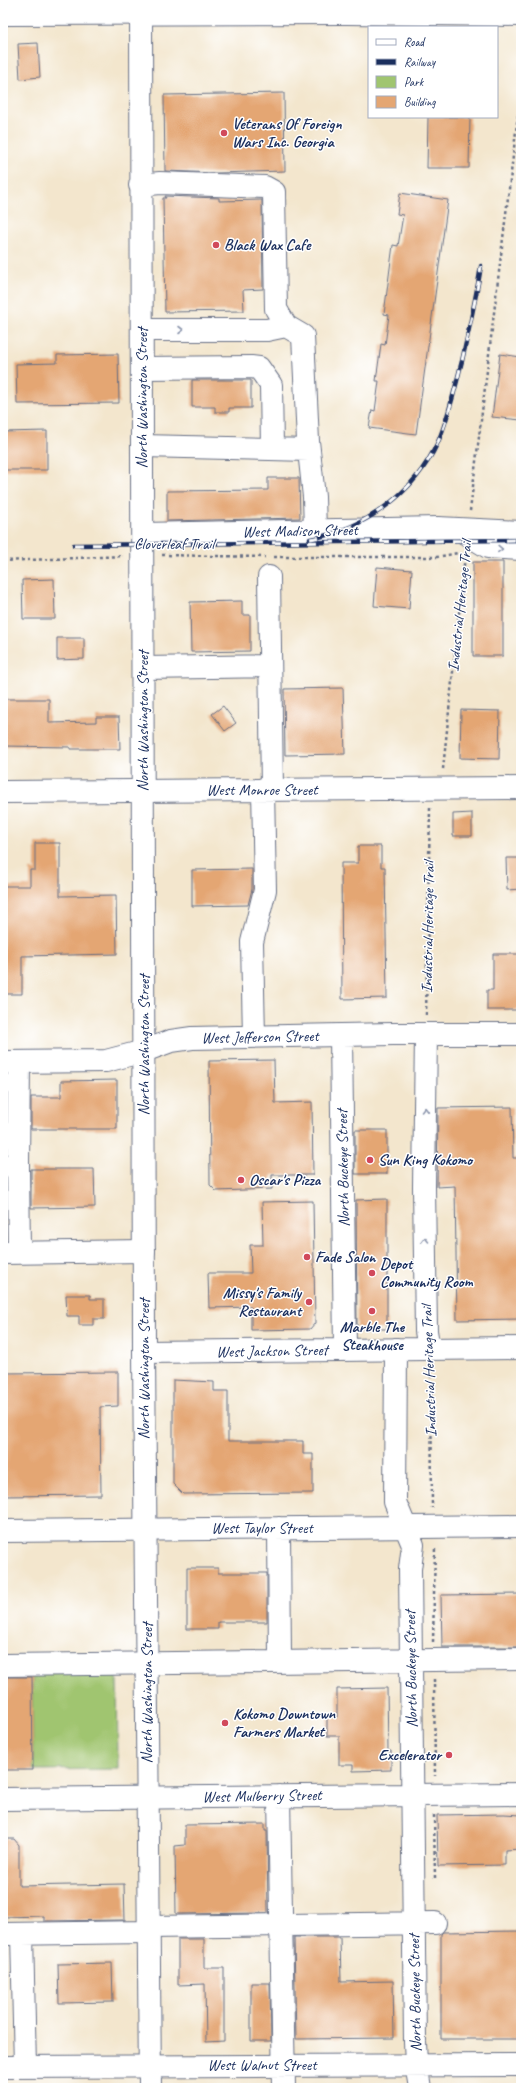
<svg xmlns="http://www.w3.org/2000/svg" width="524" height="2091" font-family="Caveat,sans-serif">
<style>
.green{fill:#a0c570;stroke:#5e7a67}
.building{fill:#e4a673}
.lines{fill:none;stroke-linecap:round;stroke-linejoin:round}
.minor-casing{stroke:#676f85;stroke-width:24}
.major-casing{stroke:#676f85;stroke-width:24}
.path{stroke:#676f85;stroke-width:2.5;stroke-dasharray:3 3;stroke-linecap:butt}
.minor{stroke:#fff;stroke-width:22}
.major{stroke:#fff;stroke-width:22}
.rail-casing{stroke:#1b2f5e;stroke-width:4.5}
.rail{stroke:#fff;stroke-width:3;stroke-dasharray:9;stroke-linecap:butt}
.oneway{stroke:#8d97ae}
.poi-dot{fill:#d1495b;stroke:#fff;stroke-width:1.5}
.labels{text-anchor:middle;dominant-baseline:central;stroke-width:3;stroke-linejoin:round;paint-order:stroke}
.poi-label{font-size:16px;font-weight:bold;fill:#1b2f5e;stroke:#fff;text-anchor:start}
.street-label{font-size:16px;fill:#1b2f5e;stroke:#fff}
</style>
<rect width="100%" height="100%" fill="#fff"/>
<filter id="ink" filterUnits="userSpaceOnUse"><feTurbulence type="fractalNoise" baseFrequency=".025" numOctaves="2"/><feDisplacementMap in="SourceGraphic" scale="8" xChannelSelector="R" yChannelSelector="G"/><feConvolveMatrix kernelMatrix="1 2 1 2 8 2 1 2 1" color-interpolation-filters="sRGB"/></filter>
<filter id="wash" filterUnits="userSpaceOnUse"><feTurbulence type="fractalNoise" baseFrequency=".012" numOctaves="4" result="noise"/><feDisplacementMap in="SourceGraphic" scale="16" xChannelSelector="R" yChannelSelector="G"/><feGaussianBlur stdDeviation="0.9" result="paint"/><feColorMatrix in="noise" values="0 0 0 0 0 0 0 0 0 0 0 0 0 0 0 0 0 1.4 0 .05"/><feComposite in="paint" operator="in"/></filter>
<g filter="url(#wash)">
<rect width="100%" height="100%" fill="#f3e6cd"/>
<path class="green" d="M117,1667L118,1769L33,1770L32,1668Z"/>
<g id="blocks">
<path class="building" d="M38,43L40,77L20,79L18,44Z
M284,93L285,171L217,173L165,171L164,95Z
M428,117H470L469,168H427Z
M400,193L448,200L416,434L369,428L372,410L375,411L379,381H376L381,344L385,345L389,315L384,314L393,245L398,246L403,215L397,214Z
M165,196L219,198V201L262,200L263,289L243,290L244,311L165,312L163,198H166Z
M118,354L119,403L17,404L16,364L57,363V355Z
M500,354L521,357V420L492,417Z
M192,380H251V408H229V412H215V407H192Z
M47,431V470H3V432Z
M268,478H299L300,518L167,521V491L268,490Z
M473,562H503V656H473Z
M377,567L412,570L409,609L374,606Z
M54,579L55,619H23L22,580Z
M242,601V615H250V651L191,652L190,602Z
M57,638H84V659L57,660Z
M343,688L345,754L285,755L284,689Z
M3,699H49V723L96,722V717H119L120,749H70V747L3,746Z
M223,706L236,723L225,731L212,714Z
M461,710L500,711L499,759L460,758Z
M472,813V836H453V814Z
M35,843H60V896L116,895L117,954L22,956V994H3V886H30V870H35Z
M358,846H381V867H385L387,998L342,999L341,863H358Z
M506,858H521V889L507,890Z
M252,869V889L248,905L192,906V870Z
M493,954H521V1010H487V990H493Z
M274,1060L275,1103L312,1102L313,1175H272V1189L216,1191L210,1185L209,1061Z
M117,1080V1129H31V1097H61V1081Z
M3,1097H6V1129H3Z
M512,1107L513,1158H521V1319L457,1320L455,1186L437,1187L438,1108Z
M355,1130H387V1174H355Z
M31,1169H94L95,1207L31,1208Z
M3,1178H6V1205H3Z
M387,1199V1329H357L356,1200Z
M313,1201L315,1323L310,1329L251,1330V1307L209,1308L208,1273H251L250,1245H263L262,1202Z
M66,1295H90V1299H104V1319H93V1325H79V1316H67Z
M118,1372V1406L100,1407L101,1495L3,1496V1373Z
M173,1380L214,1382V1391H228V1441H303V1454H313V1493L183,1494L173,1484Z
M187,1568H218V1573H267V1622H218V1629H187Z
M521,1594V1647H442L441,1595Z
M3,1677H32L33,1770H3Z
M387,1688L388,1751H391V1770L353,1771V1765H339V1736H327V1717H337V1689Z
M504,1814L521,1815V1849L505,1850V1865L438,1866L437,1815Z
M265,1824V1831H267L268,1913L176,1914L175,1846L185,1845V1825Z
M3,1839H14L19,1845V1886L124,1884L125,1920L44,1921V1916L3,1917Z
M521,1931V2039H441V1934L443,1932Z
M294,1937H340L341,1982L393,1981L394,2038L296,2039Z
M178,1939H204V1968H224V2041L206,2042L205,1984L178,1985Z
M112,1963L113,2002L59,2003L58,1964Z
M251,1983H270L271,2041H251Z"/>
</g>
</g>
<g filter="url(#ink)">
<use href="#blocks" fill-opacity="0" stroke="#676f85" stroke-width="1"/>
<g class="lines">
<defs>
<path id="minor" d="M3,14L347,13L521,15
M140,185L160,183L265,187L274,192L276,309L286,326L303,336L308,441L314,497L315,530
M142,330H267L286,326
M142,368L251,367L259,368L271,385L272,448
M142,446L309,450
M460,530L488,547L521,549
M143,534L438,528L521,532
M269,577L272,789
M143,668L270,666
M3,792L521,788
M426,1034L424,1187L426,1331L429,1349
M341,1035L345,1350
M254,1037L252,942L265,890L263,789
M3,1062L106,1061L144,1051L171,1041L192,1038L393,1034H521
M3,1166H18L19,1252
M18,1166L19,1062
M3,1253L144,1251
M396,1349L395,1502L413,1545L410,1569L415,2042L416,2064L420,2088
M144,1352L521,1348
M279,1528L280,1661
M3,1531L521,1526
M3,1665L521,1659
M279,1796L284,2088
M3,1799L521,1794
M148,1927L435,1923
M3,1934L148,1932
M22,1934L25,2067
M3,2067L521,2065"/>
<path id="major" d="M141,3L144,1352L150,2088"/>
</defs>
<use href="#minor" class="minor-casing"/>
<use href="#major" class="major-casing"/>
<path class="path" d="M470,511L521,90
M162,555L265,557
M274,557H437L458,553
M3,561L123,556
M443,769L465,555
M426,1015L430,808
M431,1369L432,1508
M433,1642L435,1547
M434,1679L435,1776
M434,1815L435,1878"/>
<use href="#minor" class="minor"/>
<use href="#major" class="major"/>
<defs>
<path id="rail" d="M310,539C365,529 414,494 438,442C449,416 455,388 462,361C469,329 476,298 481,266
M74,545L521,540"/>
</defs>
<use href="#rail" class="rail-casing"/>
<use href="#rail" class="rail"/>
</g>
<defs><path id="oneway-chevron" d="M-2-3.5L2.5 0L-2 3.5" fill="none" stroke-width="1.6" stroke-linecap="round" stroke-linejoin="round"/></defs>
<g class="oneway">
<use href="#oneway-chevron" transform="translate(181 330)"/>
<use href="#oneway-chevron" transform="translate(500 549) rotate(2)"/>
<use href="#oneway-chevron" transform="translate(425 1110) rotate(-89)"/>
<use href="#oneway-chevron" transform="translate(425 1240) rotate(-91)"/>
</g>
</g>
<g class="poi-dot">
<circle cx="224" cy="133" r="4"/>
<circle cx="216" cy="245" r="4"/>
<circle cx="370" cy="1160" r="4"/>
<circle cx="241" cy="1180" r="4"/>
<circle cx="307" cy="1257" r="4"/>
<circle cx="372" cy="1273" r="4"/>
<circle cx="309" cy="1302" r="4"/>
<circle cx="372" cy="1311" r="4"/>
<circle cx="225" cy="1723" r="4"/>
<circle cx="449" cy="1755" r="4"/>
</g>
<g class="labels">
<g class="poi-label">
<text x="232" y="124">Veterans Of Foreign<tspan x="232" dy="18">Wars Inc. Georgia</tspan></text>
<text x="224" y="245">Black Wax Cafe</text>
<text x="378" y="1160">Sun King Kokomo</text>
<text x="249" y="1180">Oscar's Pizza</text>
<text x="315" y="1257">Fade Salon</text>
<text x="380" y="1264">Depot<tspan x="380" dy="18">Community Room</tspan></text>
<text x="301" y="1293" text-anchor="end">Missy's Family<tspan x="301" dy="18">Restaurant</tspan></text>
<text x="372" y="1327" text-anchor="middle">Marble The<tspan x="372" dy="18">Steakhouse</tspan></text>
<text x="233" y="1714">Kokomo Downtown<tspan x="233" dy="18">Farmers Market</tspan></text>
<text x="441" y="1755" text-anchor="end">Excelerator</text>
</g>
<g class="street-label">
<text transform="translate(142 398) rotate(-90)">North Washington Street</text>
<text transform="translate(300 531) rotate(-1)">West Madison Street</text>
<text x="174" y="544">Cloverleaf Trail</text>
<text transform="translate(460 606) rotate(-84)">Industrial Heritage Trail</text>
<text transform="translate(143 721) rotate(-90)">North Washington Street</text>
<text x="262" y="790">West Monroe Street</text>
<text transform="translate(428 927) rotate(-89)">Industrial Heritage Trail</text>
<text transform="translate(260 1037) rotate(-1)">West Jefferson Street</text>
<text transform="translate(144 1045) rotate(-90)">North Washington Street</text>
<text transform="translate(343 1168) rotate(-91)">North Buckeye Street</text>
<text transform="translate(272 1351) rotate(-1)">West Jackson Street</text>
<text transform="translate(144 1369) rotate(-90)">North Washington Street</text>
<text transform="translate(429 1371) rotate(-92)">Industrial Heritage Trail</text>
<text x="262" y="1528">West Taylor Street</text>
<text transform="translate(411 1669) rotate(-91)">North Buckeye Street</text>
<text transform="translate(147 1693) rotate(-90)">North Washington Street</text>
<text transform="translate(262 1796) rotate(-1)">West Mulberry Street</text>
<text transform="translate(415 1993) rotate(-91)">North Buckeye Street</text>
<text x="262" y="2065">West Walnut Street</text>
</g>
</g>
<rect width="524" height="2091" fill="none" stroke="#fff" stroke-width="16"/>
<rect x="368" y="26" width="130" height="92" fill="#ffffff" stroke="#a4acbf"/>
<rect x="376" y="39" width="20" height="6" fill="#ffffff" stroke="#a4acbf"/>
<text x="404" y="46" font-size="12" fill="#1b2f5e">Road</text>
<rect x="376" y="59" width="20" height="6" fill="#1b2f5e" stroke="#a4acbf"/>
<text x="404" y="66" font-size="12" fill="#1b2f5e">Railway</text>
<rect x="376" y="76" width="20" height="12" fill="#a0c570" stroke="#a4acbf"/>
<text x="404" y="86" font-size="12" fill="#1b2f5e">Park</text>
<rect x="376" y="96" width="20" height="12" fill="#e4a673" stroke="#a4acbf"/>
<text x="404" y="106" font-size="12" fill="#1b2f5e">Building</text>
</svg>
